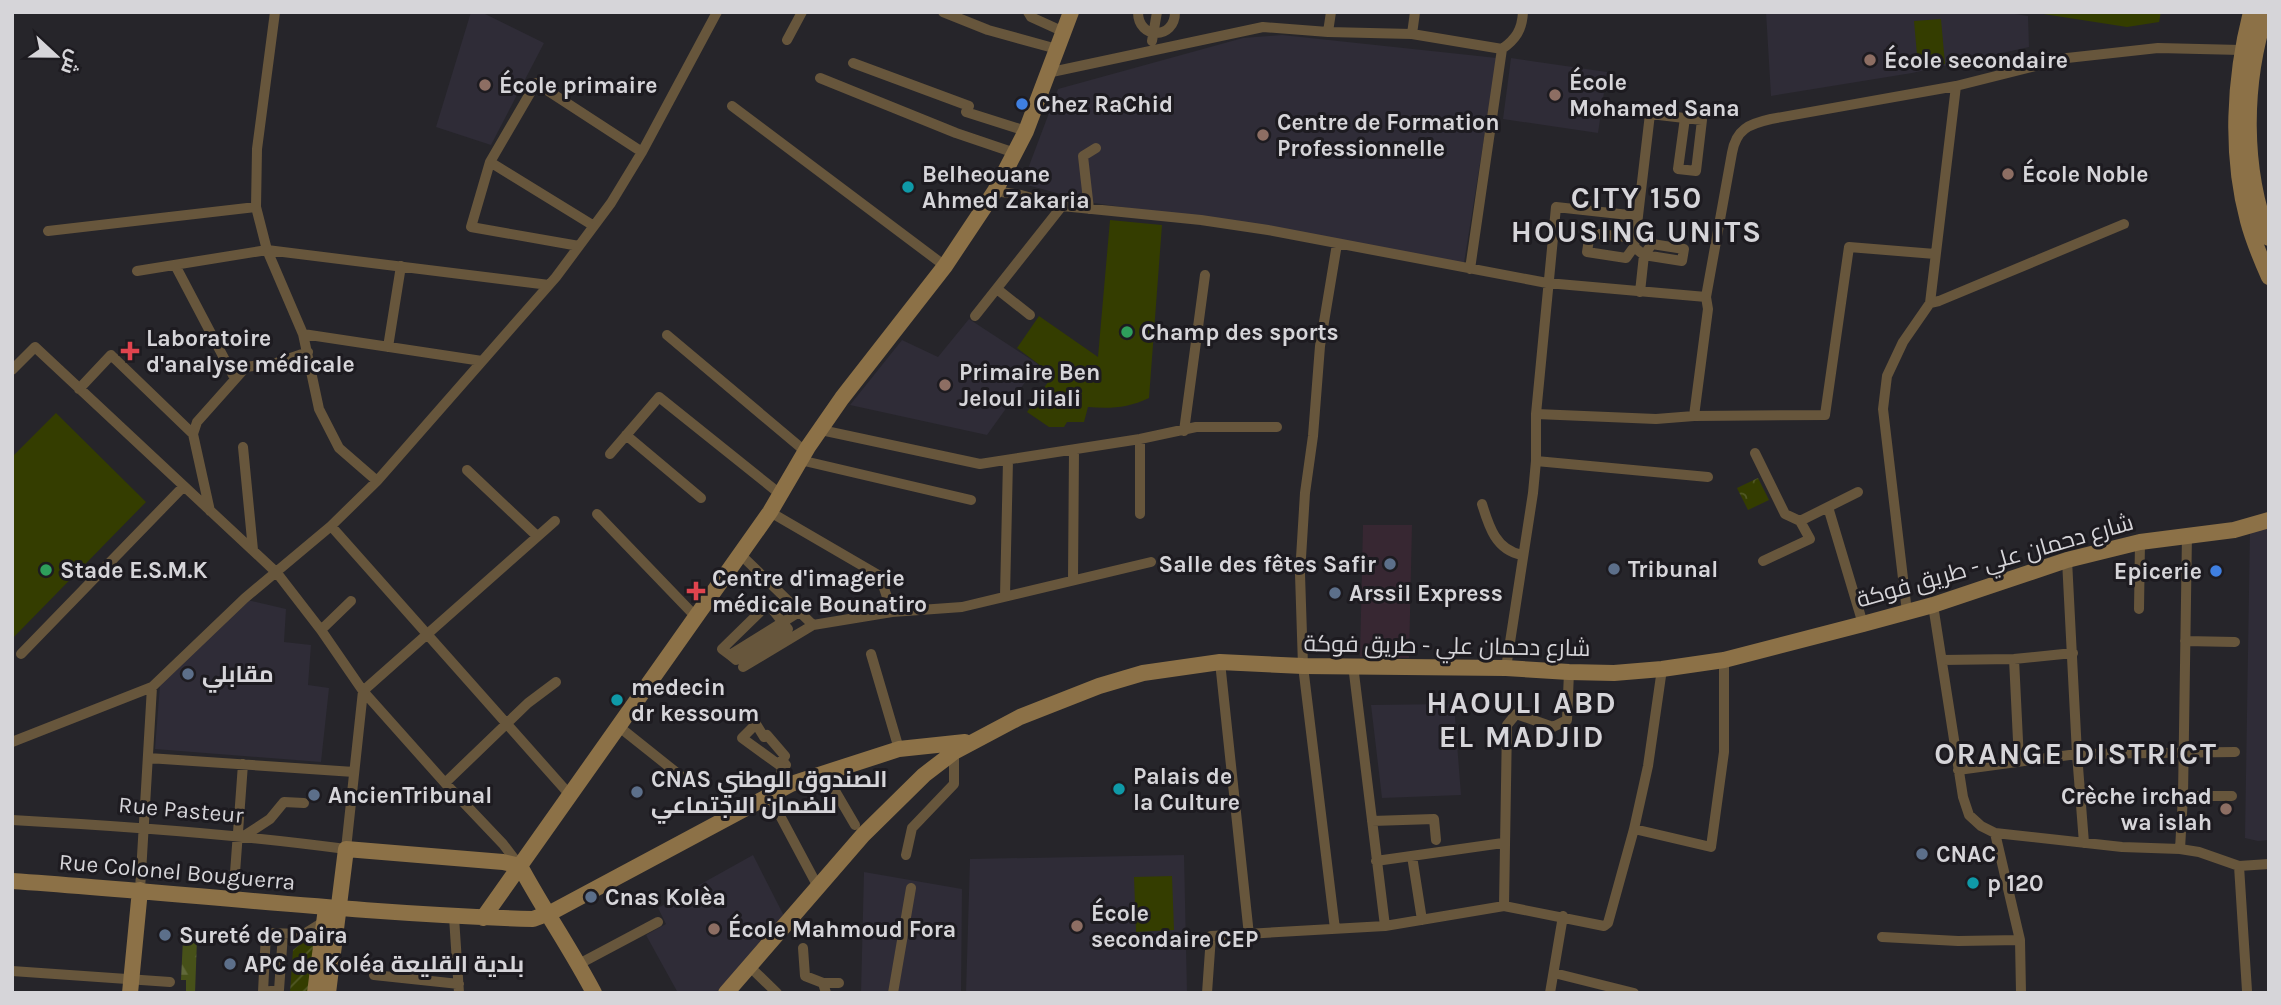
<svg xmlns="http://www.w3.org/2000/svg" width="2281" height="1005" font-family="Karla,Cairo,sans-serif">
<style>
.commercial{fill:#372732}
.built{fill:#2f2c37}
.forest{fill:url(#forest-firs)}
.park{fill:url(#park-crowns)}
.garden{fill:url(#garden-furrows)}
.pitch{fill:#343d00}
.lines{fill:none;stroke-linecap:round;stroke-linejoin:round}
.minor{stroke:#67563c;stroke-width:10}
.secondary{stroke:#8c7147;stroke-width:16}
.education-dot{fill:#8d6e63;stroke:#1d1b20;stroke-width:2.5}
.shop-dot{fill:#3f7fe0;stroke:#1d1b20;stroke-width:2.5}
.culture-dot{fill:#0f9aa8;stroke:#1d1b20;stroke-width:2.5}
.leisure-dot{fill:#2e9e5b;stroke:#1d1b20;stroke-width:2.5}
.health-dot{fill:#e0444e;stroke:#1d1b20;stroke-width:2.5}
.service-dot{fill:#5c6f8a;stroke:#1d1b20;stroke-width:2.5}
.labels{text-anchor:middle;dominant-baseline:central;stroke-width:6;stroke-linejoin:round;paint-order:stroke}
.poi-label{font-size:23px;font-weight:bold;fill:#d6d5d9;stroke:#1d1b20;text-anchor:start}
.street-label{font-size:23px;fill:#d6d5d9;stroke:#1d1b20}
.district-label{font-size:30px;font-weight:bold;letter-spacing:2px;fill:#d6d5d9;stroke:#1d1b20}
</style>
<defs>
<pattern id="forest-firs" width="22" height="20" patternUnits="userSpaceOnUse" patternTransform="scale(1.75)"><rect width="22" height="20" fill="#475119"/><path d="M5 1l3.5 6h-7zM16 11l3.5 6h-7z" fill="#61693a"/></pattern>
<pattern id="park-crowns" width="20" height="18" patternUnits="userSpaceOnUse" patternTransform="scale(1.75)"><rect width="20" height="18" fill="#343d00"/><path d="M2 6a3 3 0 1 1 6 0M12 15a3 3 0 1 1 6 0" fill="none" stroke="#515825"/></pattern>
<pattern id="garden-furrows" width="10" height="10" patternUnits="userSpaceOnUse" patternTransform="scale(1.75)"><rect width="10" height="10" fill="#343d00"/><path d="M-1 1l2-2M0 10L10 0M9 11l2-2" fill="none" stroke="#515825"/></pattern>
</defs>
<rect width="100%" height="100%" fill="#26252a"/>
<path class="commercial" d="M1363,525H1412L1409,658L1360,657Z"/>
<path class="built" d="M471,12H481L544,43L491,145L436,127Z
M1766,12H2003L2028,16L2029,47L1912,73L1771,96Z
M1282,35L1497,58L1464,263L1198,218L1094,203L1027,185L1023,182L1058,89L1243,38Z
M1511,58L1607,72L1598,133L1503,119Z
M969,319L1038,364L987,435L850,405L902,340L938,357Z
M2269,525V840L2258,841L2245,838L2250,529Z
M247,600L286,609L284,642L311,645L308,685L329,688L321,762L155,749L160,685Z
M1454,704L1461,795L1382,798L1371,705Z
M753,855L784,916L716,993H678L646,935L666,924L658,908Z
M1184,855L1187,993H966L970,859Z
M864,872L962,889L961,993H861Z"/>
<path class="forest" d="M183,939H197L195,993H186V980H181Z"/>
<path class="park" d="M1758,478L1769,500L1748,510L1737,488Z"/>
<path class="garden" d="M318,930L311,993H290L293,950Z"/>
<path class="pitch" d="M2030,12H2161L2159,22L2127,27Z
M1941,19L1945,64L1918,66L1914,21Z
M1110,220L1162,225L1149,398C1128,408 1110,409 1088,407L1084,422H1067L1064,427H1049L1027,412L1053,375L1017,348L1039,316L1098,357Z
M56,413L146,502L12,639V457Z
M1172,876L1174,930L1136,932L1134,877Z"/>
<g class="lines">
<path class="minor" d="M275,12L257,149L256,207L267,250L303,334L482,361
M943,12L988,30L1057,49
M1028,12L1031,17L1064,32
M1138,12C1138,40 1175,40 1175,12
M1328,32L1331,12
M1412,34L1415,12
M787,40L802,12
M1152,41L1157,12
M853,63L969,106L966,112L1026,131
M1047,73L1263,27L1328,32L1412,34L1502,49
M820,78L956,133L1015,153
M732,106L945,266
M490,162L594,226
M995,191L1021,195L1062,206L1201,220L1268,230L1547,283L1706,297
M1089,209L1083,156L1096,148
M1638,216L1634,247L1644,255L1640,292
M48,231L256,207
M1652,244L1684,249L1682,261L1644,255Z
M579,246L471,227L490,162L536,83L642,152
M1634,247L1626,258L1587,252L1590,233L1635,238
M175,265L235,379
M1470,269L1502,49C1516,39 1522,30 1523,12
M137,271L267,250L549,285
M997,289L1030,315
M1930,303L1956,86
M975,316L1062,206
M303,334L319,409L339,448L377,481
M667,335L806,452
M388,347L401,266
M12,370L35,347L277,573L321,630L363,691L445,783L503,844L519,865
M79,389L111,355L193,434
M1536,414L1656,419L1694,416L1708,309L1706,297L1732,153C1736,129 1749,124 1771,119L1956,86L2067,58L2158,48L2241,50
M1694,416L1825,415L1849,247L1935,254
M821,430L980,464L1140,439L1196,427H1277
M1184,431L1205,275
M626,435L701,498
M243,447L253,550
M1755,453L1785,514L1800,521
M610,454L659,397L780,494
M800,460L971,500
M1536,461L1708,477
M467,470L537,536
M1482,504C1489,527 1496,550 1522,555
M1828,507L1858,492
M210,511L193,434L197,422L246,367L276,363L308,352
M770,512L880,576L892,612
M597,514L696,617
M1140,514V439
M331,526L569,794
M740,554L813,625L892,612L962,607L1151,562
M2067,560L2077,754L2084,843
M1763,561L1810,539L1800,521L1828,507L1863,624
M1073,580L1074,450
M1005,596L1008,460
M1933,605L1963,797L1969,815L1981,826L1995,833L2122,847L2180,849L2199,852L2239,866
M2139,609L2140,542
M1907,612L1883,409L1887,376L1903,342L1930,303L1939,301L2124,224
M321,630L351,601
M2185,641L2235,642
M21,654L183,487
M871,654L899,749
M730,655L722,649L768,604L788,629L736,660L730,655L799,612
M2014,659L2019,761
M1942,660L2014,659L2073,653
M1220,662L1249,935
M1353,665L1385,926
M743,667L813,625
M1506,668L1533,493L1536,461V414L1556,207L1638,216L1650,114L1702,120L1696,171L1678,169L1685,118
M618,726L687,781
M12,742L152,687L245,598L331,526L377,481L556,277L611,203L642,152L717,12
M148,758L354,772
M782,767L786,765L782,760L785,756L767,735L764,737L756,724L742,738L782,767L781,776L787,786
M1958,770L2077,754L2235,752
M824,772L855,825
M445,783L528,703L556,682
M769,795L817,885
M2183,796H2232
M12,820C124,826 235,834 346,849L363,691L555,521
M1372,821L1434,819L1436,840
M1634,829L1711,847L1724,752V660
M1995,833L2020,940L2021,993
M244,836L270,819L284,802L304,803
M2180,849L2183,796L2187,534
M906,855L912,828L954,784V752
M1412,856L1422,920
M1376,861L1503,843
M140,890L152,687
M233,900L243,764
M1504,906L1507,725L1516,714L1553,727L1567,720L1569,672
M454,917L459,993
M1335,929L1303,666L1300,574L1305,493L1313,436L1320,346L1337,244
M283,934L279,990L263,992L266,933H267L304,934L325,921
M1882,937L1958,941L2020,940
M803,948L805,976L823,983L826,993
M579,964L658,922
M750,967L777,993
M12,971L170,982
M1554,973L1634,993
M374,975L459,984
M823,983H839
M2247,991L2239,866L2269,864
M893,993L911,888
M1207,993L1211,936L1385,926L1504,906L1604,926L1608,923L1634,829L1648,766L1662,669
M1550,993L1563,916"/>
<path class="secondary" d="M2251,12C2234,79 2230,154 2248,221C2253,240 2261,259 2269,277
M2266,12C2243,83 2242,169 2269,238
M520,866C543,909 571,949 594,993
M12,881C186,893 359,914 533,919L552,912L791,784L899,749L965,742
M483,918L770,512L808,447L842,398L945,266L995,191L1026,131L1071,12
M130,993L140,890
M315,993L326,908
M328,993L346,849L503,862L520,866
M726,993L863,835L924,775L954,752L1020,717L1099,686L1143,673L1220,662L1303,666L1506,668L1569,672L1614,673L1662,669L1724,660L1863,624L1933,605L2067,560L2140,542L2234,530L2269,520"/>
</g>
<g class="education-dot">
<circle cx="1870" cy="60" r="7"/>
<circle cx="485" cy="85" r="7"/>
<circle cx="1555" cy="95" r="7"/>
<circle cx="1263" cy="135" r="7"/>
<circle cx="2008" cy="174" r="7"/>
<circle cx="945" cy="385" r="7"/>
<circle cx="2226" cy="809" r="7"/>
<circle cx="1077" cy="926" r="7"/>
<circle cx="714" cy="929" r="7"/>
</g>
<g class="shop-dot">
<circle cx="1022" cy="104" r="7"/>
<circle cx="2216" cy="571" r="7"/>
</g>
<g class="culture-dot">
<circle cx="908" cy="187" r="7"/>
<circle cx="617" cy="700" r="7"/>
<circle cx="1119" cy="789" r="7"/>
<circle cx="1973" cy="883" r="7"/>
</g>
<g class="leisure-dot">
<circle cx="1127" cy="332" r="7"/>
<circle cx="46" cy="570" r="7"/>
</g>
<g class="health-dot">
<path d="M126.5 340.5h7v7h7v7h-7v7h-7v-7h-7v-7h7z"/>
<path d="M692.5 580.5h7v7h7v7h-7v7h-7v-7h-7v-7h7z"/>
</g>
<g class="service-dot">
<circle cx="1390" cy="564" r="7"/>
<circle cx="1614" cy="569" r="7"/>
<circle cx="1335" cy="593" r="7"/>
<circle cx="188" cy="674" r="7"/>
<circle cx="637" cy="792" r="7"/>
<circle cx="314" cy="795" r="7"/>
<circle cx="1922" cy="854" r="7"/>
<circle cx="591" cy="897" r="7"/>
<circle cx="165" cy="935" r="7"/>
<circle cx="230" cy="964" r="7"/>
</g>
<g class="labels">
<g class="poi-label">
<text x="1884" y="60">École secondaire</text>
<text x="1569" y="82">École<tspan x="1569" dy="26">Mohamed Sana</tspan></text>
<text x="499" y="85">École primaire</text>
<text x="1036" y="104">Chez RaChid</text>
<text x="1277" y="122">Centre de Formation<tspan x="1277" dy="26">Professionnelle</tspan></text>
<text x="922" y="174">Belheouane<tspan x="922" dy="26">Ahmed Zakaria</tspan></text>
<text x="2022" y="174">École Noble</text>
<text x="1141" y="332">Champ des sports</text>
<text x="146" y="338">Laboratoire<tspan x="146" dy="26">d'analyse médicale</tspan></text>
<text x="959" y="372">Primaire Ben<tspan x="959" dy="26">Jeloul Jilali</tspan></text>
<text x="1376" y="564" text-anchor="end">Salle des fêtes Safir</text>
<text x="1628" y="569">Tribunal</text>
<text x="60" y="570">Stade E.S.M.K</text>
<text x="2202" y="571" text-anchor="end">Epicerie</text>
<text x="712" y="578">Centre d'imagerie<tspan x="712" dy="26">médicale Bounatiro</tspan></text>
<text x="1349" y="593">Arssil Express</text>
<text x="202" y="674">مقابلي</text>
<text x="631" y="687">medecin<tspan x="631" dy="26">dr kessoum</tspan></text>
<text x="1133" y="776">Palais de<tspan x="1133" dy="26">la Culture</tspan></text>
<text x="651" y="779">CNAS الصندوق الوطني<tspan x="651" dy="26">للضمان الاجتماعي</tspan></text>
<text x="328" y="795">AncienTribunal</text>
<text x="2212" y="796" text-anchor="end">Crèche irchad<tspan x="2212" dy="26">wa islah</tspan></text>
<text x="1936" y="854">CNAC</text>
<text x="1987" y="883">p 120</text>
<text x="605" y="897">Cnas Kolèa</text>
<text x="1091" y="913">École<tspan x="1091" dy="26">secondaire CEP</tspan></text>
<text x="728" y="929">École Mahmoud Fora</text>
<text x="179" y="935">Sureté de Daira</text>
<text x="244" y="964">APC de Koléa بلدية القليعة</text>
</g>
<g class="street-label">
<text transform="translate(1995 561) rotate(-16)">شارع دحمان علي - طريق فوكة</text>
<text transform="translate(1447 646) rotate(1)">شارع دحمان علي - طريق فوكة</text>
<text transform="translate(181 810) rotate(5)">Rue Pasteur</text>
<text transform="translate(177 872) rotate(5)">Rue Colonel Bouguerra</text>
</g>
<g class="district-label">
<text x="1637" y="198">CITY 150<tspan x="1637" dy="34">HOUSING UNITS</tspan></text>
<text x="1522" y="703">HAOULI ABD<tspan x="1522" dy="34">EL MADJID</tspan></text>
<text x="2076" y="754">ORANGE DISTRICT</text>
</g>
</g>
<rect width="2281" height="1005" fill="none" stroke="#d6d5d9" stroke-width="28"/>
<g transform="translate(56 56) rotate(112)" stroke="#1d1b20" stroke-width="5" paint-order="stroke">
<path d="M0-5L12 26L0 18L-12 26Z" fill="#d6d5d9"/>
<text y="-10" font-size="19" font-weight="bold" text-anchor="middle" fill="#d6d5d9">ش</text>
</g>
</svg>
